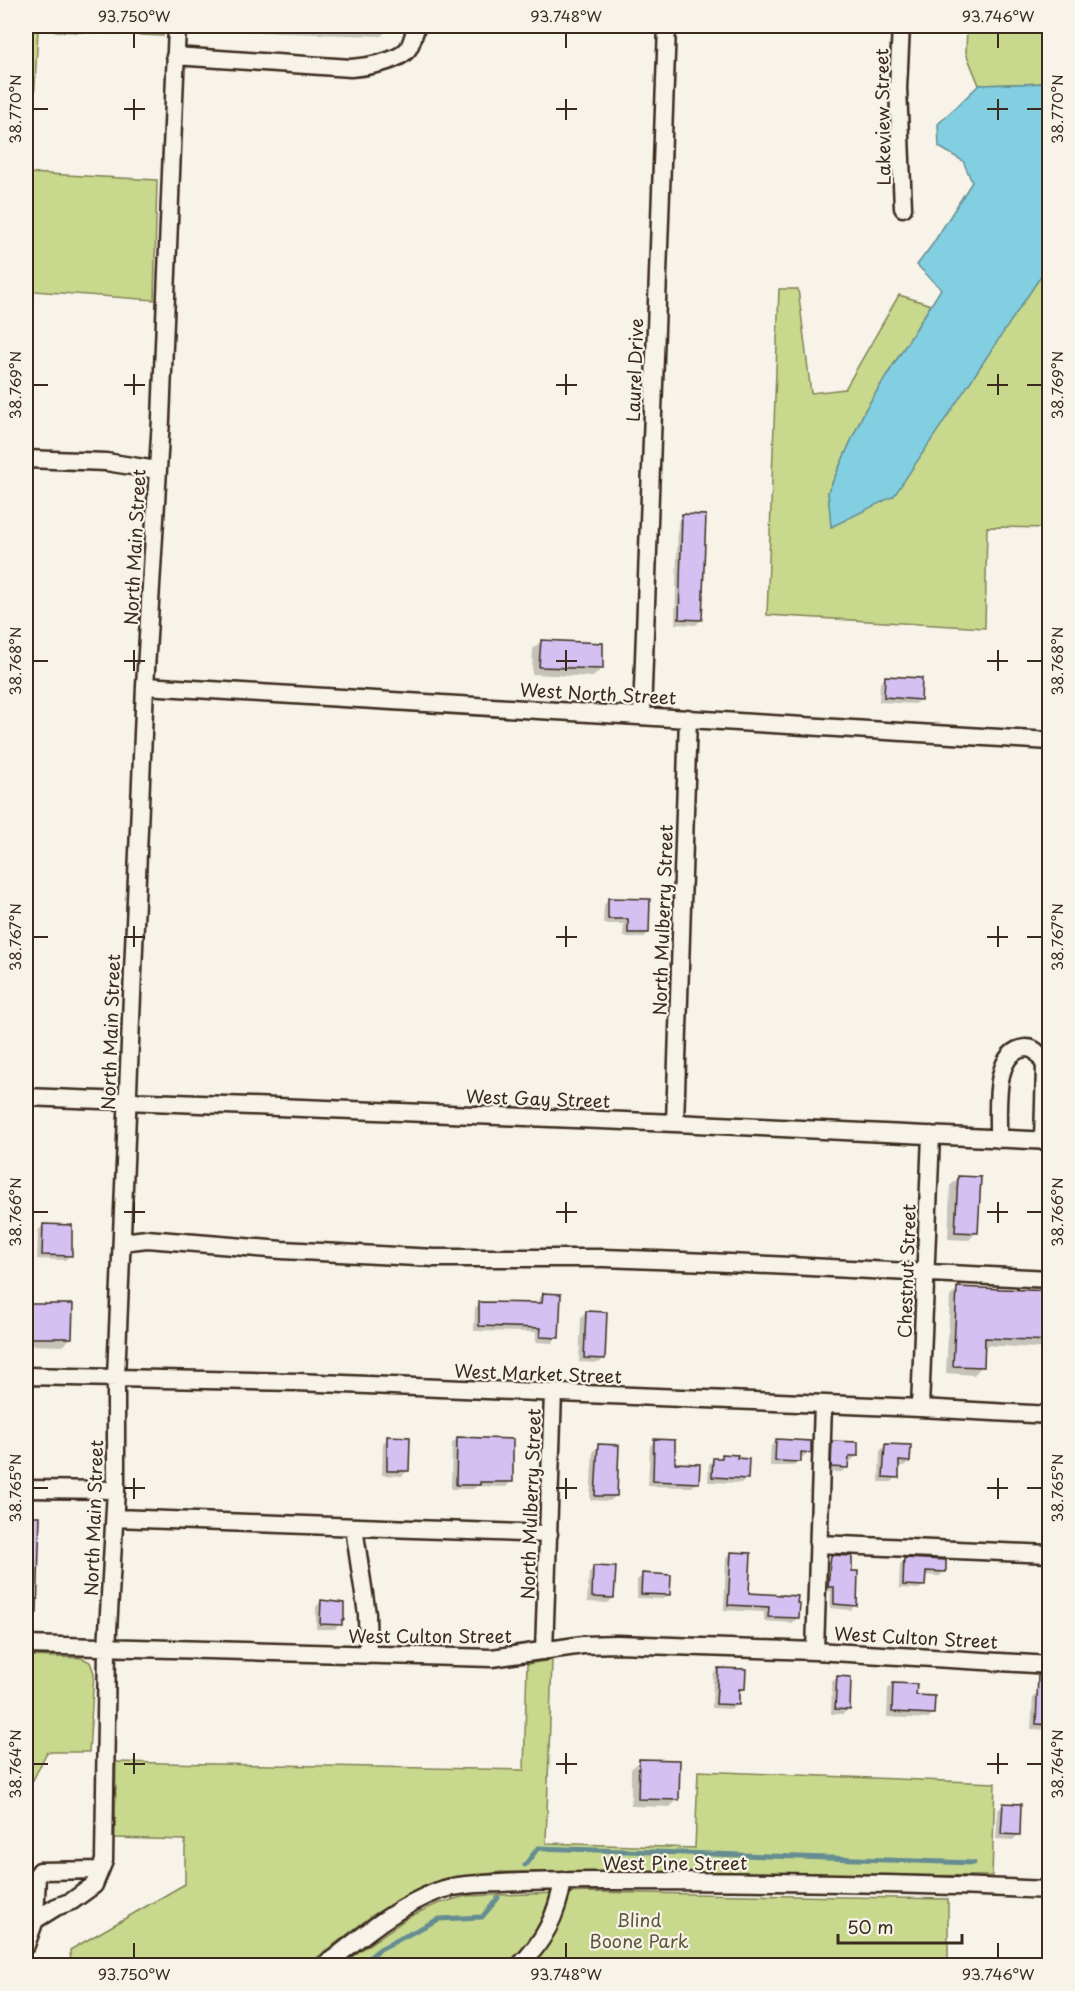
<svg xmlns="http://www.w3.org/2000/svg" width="1075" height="1991" font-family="'Playpen Sans',sans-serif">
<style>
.green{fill:#c8d88d;stroke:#828156;stroke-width:1.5}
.water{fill:#81cfe0;stroke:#658d92;stroke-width:1.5}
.shadow{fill:#0003}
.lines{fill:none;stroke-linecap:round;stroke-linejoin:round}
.stream{stroke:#658d92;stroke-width:5}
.building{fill:#d4c1f2;stroke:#3b2a1e;stroke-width:1.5}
.minor-casing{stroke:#3b2a1e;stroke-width:21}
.minor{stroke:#f7f3e8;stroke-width:16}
.ticks{fill:none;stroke:#3b2a1e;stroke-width:2}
.labels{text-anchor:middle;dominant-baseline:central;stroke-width:4.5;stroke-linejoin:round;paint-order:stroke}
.street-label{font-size:18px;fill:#3b2a1e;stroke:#f7f3e8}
.park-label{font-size:18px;fill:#5e563a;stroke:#f7f3e8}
.neatline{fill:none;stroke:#3b2a1e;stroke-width:2}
.ticks-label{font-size:15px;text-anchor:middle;fill:#3b2a1e}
</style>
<rect width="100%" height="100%" fill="#f7f3e8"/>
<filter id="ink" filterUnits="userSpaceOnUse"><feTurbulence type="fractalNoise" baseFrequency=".0167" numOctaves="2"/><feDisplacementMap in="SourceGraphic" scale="12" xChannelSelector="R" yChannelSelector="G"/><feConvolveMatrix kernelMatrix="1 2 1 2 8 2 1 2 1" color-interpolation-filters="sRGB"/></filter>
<g filter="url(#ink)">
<path class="green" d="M26,26H164L163,36L38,30L30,173L157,180L154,300L34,291L26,376Z
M967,26H1049V83L979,85L966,53Z
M1049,261V528L987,527L985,628L767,615L779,289H798L811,393L845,389L899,295L931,305L865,410L828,492L832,527L1039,279Z
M26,1656L82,1658L90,1662L94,1673L89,1752H47L26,1794Z
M552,1660L546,1843L695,1848L698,1771L995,1783L992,1876L500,1872L464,1877L411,1895L373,1915L307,1965H71L70,1950L185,1884V1840L115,1838L116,1762L524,1770L527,1664Z
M591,1892L948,1899V1963L951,1965L338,1966L409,1917L437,1904L466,1896Z"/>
<path class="water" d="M1049,83V261L1039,279L894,496L831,527L828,492L865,410L941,289L917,265L932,245L972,182L963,161L939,147L938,124L979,85Z"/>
<path class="shadow" d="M252,26H392L381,36L251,32Z
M683,516L701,620L696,625L675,624L678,521Z
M541,641L601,669L593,677L532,674L533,649Z
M885,678L920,699L915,704L879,702L880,683Z
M609,899L648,933L643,938L623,937L624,924H603L604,905Z
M958,1178L977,1232L969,1240L948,1239L950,1186Z
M43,1225L70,1255L65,1260L37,1259L38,1231Z
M958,1288L1050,1293V1349L983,1345L982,1366L974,1375L946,1373L950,1297Z
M543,1294L557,1337L552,1343L536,1342V1332L474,1331L475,1308L480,1303L538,1304V1300Z
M26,1305L71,1306V1338L63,1346L26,1345Z
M586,1312L604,1358L599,1363L579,1362L581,1318Z
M388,1438L408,1470L402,1476L382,1475L383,1443Z
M457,1438L511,1481L506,1487L477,1486L473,1489H451L452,1444Z
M655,1440L673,1465L697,1482L692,1487L648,1486L650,1446Z
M776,1441L809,1452L804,1457H799V1461L794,1466H770L771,1446Z
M833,1442L856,1456L851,1461H847V1467L842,1472H827L828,1448Z
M599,1446L616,1496L610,1501L590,1500L593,1451Z
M885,1446L909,1461L904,1466H898L897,1477L892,1482H879L880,1451Z
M723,1456L746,1478L741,1483L708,1482L709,1464L714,1459H719Z
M26,1517L39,1518L36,1606L26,1616Z
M731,1553L748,1594L798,1618L792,1623L764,1621V1612L724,1610L726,1558Z
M832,1557L855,1605L851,1610L830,1608L831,1591H824L827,1561Z
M904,1560L944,1571L940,1576L924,1575V1585L919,1589L899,1588L900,1564Z
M594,1567L613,1598L608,1603L587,1602L589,1573Z
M643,1575L668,1594L663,1599L637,1598V1580Z
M321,1601L340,1622L335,1629H316V1607Z
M718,1669L744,1688L738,1694L737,1704L732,1709L712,1708L713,1674Z
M837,1677L848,1709L843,1714H831L832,1682Z
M894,1684L915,1696L933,1713L928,1719L887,1717L888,1689Z
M1038,1692H1050V1730L1031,1729L1033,1697Z
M640,1761L678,1799L670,1807L631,1806V1769Z
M1003,1805L1018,1835L1013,1840L996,1839L998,1810Z"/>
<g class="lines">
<path class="stream" d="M525,1865L538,1848L974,1863
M359,1966L380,1949L439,1919L482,1917L498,1898"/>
</g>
<path class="building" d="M682,514L706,515L702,620L679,619Z
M541,640L603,643V669L539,667Z
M885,676L922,678L921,700L884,697Z
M608,898L650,899L649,933H628V919H608Z
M958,1176L981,1177L978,1233L955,1232Z
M43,1224L72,1225V1256L42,1255Z
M957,1287L1050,1291V1341L985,1338L984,1367L953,1366Z
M543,1293L561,1294L559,1338L540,1337L541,1328L479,1326V1302L542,1303Z
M26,1304H73L72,1338H26Z
M586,1311L607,1312L605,1359L584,1358Z
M387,1436L410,1437L409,1471H387Z
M457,1437L513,1439V1482H480V1485H456Z
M654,1439L675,1440V1463L700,1464L699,1483L653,1481Z
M776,1439L811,1441V1453L801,1452V1462L775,1461Z
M832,1441L858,1442V1456H849L848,1468L831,1467Z
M598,1444L619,1445L617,1496H595Z
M885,1444L911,1445L910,1462L899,1461V1478L883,1477Z
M722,1454L738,1455L737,1458L749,1459L748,1479L712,1477L713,1458H722Z
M26,1516H40L37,1613H26Z
M731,1552L751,1553L749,1593L798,1596L797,1603H800L799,1618L768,1617L769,1607L728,1605Z
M831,1555L852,1556V1571H858L857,1606L834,1604V1587H828Z
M904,1558L946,1560V1572L926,1571L925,1586L903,1585Z
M593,1566L616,1567L614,1598L592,1597Z
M642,1573L671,1575L670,1595L641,1594Z
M321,1600L344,1603V1620H342V1625L320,1624Z
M718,1668L746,1669L745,1689H739V1705L716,1704Z
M1038,1675H1050V1725L1036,1724Z
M837,1676L851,1677L850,1710L835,1709Z
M893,1683L917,1684L916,1695L935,1696L934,1714L892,1712Z
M639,1759L680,1760L679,1800L638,1799Z
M1003,1803L1021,1804L1020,1835L1001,1834Z"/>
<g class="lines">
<defs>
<path id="minor" d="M901,26L898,88L903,208
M175,56L351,68C366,67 397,62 407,50C411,46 413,36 415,31
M26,459L106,462L157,470
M145,686L1050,741
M642,715L667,26
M26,1097L675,1123L1050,1141
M675,1123L688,718
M998,1139C999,1114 991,1051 1026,1048C1037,1048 1041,1057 1045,1066L1043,1141
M122,1242L147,1239L282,1250L435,1258H604L708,1262L1050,1279
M26,1376L296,1382L920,1408L1050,1415
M920,1408L931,1135
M26,1489L116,1490
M115,1518C260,1522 404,1530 549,1534
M354,1528L367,1614L368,1655
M818,1544L1050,1554
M26,1645L492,1658L583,1645L617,1644L815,1651L1050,1665
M544,1651L553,1393
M815,1651L823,1404
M35,1920L37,1875L40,1871L100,1870
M26,1945L35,1920L56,1907L72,1901L94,1885L104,1861L107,1648L116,1490V1377L145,686L161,419L177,26
M324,1966C360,1938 395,1907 438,1891C457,1884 481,1884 501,1883C537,1881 573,1881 609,1881C756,1881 903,1883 1050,1890
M519,1966C544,1942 557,1915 563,1881"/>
</defs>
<use href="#minor" class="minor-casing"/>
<use href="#minor" class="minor"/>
</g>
</g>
<path class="ticks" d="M134,33V48M566,33V48M998,33V48M134,99V120M566,99V120M998,99V120M33,109H48M124,109H145M556,109H577M987,109H1008M1027,109H1042M134,374V395M566,374V395M998,374V395M33,385H48M124,385H145M556,385H577M987,385H1008M1027,385H1042M134,650V671M566,650V671M998,650V671M33,661H48M124,661H145M556,661H577M987,661H1008M1027,661H1042M134,926V947M566,926V947M998,926V947M33,937H48M124,937H145M556,937H577M987,937H1008M1027,937H1042M134,1202V1223M566,1202V1223M998,1202V1223M33,1212H48M124,1212H145M556,1212H577M987,1212H1008M1027,1212H1042M134,1478V1499M566,1478V1499M998,1478V1499M33,1488H48M124,1488H145M556,1488H577M987,1488H1008M1027,1488H1042M134,1753V1774M566,1753V1774M998,1753V1774M33,1764H48M124,1764H145M556,1764H577M987,1764H1008M1027,1764H1042M134,1943V1958M566,1943V1958M998,1943V1958"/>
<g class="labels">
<g class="street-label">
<text transform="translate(882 117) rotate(-91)">Lakeview Street</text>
<text transform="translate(634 370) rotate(-88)">Laurel Drive</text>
<text transform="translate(134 547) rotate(-87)">North Main Street</text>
<text transform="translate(598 693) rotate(3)">West North Street</text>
<text transform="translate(662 920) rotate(-88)">North Mulberry Street</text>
<text transform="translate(110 1032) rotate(-88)">North Main Street</text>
<text transform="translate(538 1098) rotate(2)">West Gay Street</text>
<text transform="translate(906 1271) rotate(-88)">Chestnut Street</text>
<text transform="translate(538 1373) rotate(2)">West Market Street</text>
<text transform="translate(530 1504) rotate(-88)">North Mulberry Street</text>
<text transform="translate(93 1518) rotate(-88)">North Main Street</text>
<text x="430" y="1635">West Culton Street</text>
<text transform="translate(916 1637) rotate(3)">West Culton Street</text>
<text x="675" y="1862">West Pine Street</text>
</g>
<g class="park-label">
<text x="639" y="1919">Blind<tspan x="639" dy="21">Boone Park</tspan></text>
</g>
</g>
<rect width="1075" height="1991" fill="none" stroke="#f7f3e8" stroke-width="66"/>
<path d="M838 1934v9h124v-9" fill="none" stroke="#3b2a1e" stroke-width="3"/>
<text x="847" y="1934" font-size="18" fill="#3b2a1e" stroke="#f7f3e8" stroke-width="4.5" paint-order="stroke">50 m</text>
<rect x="33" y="33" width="1009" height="1925" class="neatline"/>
<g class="ticks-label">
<text x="134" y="22">93.750°W</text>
<text x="566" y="22">93.748°W</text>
<text x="998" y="22">93.746°W</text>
<text transform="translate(16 109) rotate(-90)" y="5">38.770°N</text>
<text transform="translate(1058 109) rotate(-90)" y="5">38.770°N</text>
<text transform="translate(16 385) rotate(-90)" y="5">38.769°N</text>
<text transform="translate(1058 385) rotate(-90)" y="5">38.769°N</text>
<text transform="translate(16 661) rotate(-90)" y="5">38.768°N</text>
<text transform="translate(1058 661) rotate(-90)" y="5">38.768°N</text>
<text transform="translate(16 937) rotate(-90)" y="5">38.767°N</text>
<text transform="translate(1058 937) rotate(-90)" y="5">38.767°N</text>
<text transform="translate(16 1212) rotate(-90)" y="5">38.766°N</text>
<text transform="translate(1058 1212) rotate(-90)" y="5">38.766°N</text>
<text transform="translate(16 1488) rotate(-90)" y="5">38.765°N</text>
<text transform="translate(1058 1488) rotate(-90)" y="5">38.765°N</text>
<text transform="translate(16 1764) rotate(-90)" y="5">38.764°N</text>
<text transform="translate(1058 1764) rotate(-90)" y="5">38.764°N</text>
<text x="134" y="1980">93.750°W</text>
<text x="566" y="1980">93.748°W</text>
<text x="998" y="1980">93.746°W</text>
</g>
</svg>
